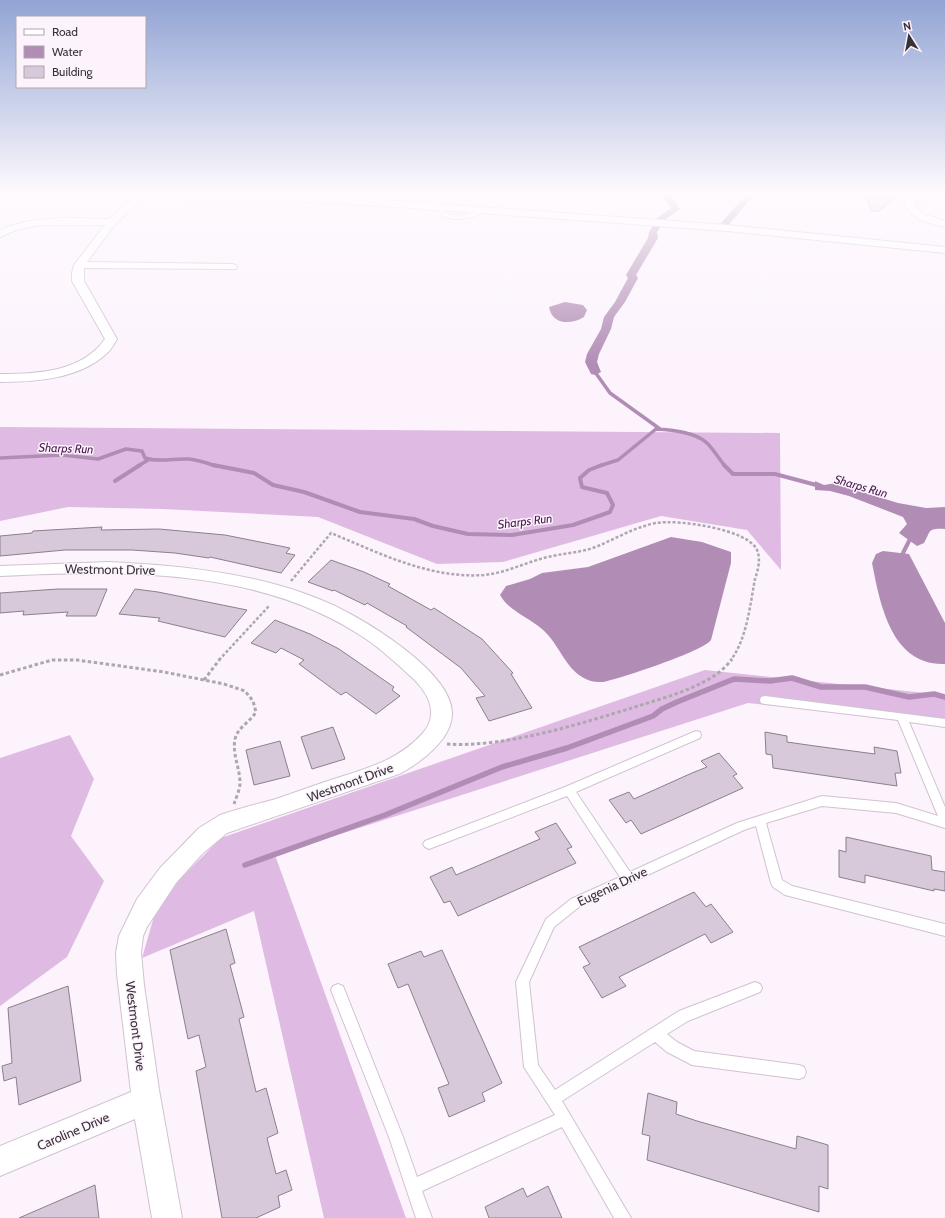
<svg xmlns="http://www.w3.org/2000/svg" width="945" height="1218" font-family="Cabin,sans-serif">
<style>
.forest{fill:#dfbae3}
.water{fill:#b18db5}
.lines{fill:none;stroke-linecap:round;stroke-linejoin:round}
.stream-far2{stroke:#b18db5;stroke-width:3.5}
.stream-far1{stroke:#b18db5;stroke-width:4}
.stream{stroke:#b18db5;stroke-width:5.5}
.canal{fill:#b18db5;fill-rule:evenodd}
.building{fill:#d7c9d9;stroke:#8c7f8e}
.service-casing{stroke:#d0c2d2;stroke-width:2}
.minor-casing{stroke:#d0c2d2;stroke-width:2}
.path-far1{stroke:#aea7af;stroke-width:2.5;stroke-dasharray:3 2;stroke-linecap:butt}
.path{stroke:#aea7af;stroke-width:3;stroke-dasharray:3.5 2.5;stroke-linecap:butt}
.service{fill:#fff;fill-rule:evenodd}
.minor{fill:#fff;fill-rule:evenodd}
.labels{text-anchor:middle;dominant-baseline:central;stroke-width:3;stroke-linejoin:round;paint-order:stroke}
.water-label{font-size:12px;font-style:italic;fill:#471a4d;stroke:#fcf3fd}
.near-street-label{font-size:13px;fill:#383238;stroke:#fcf3fd}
</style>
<rect width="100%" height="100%" fill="#fcf3fd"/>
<path class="forest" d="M0,427L780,433L781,570L747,530L661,516L503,562L437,564L318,517L163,509L68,507L0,521Z
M705,670L945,695V724L748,703L275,855L406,1218H324L254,911L142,958L155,913L179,880L221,838Z
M70,735L94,779L71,836L104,881L67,957L0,1006V758Z"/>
<path class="water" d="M565,302L583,305L587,310L584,317C571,325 552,325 549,307Z
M815,481L824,485L836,483L851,485L859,491L898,503L926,508L945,507V529C927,528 931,531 924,543L917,546L899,533L907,524L903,517L849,496L830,491L815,490Z
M671,537L702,542L731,552V563L711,640C704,651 619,679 603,682C598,682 593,682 588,680C565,671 560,644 542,629C528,617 509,611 500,595L506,586L530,579L542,573L588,567Z
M883,551L909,554L945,623V664C891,666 880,603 872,563L876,554Z"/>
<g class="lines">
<path class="stream-far2" d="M595,372L610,393L660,429
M0,458L62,455L98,459L126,449L142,451L145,458C159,463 174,458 189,459C199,460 207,463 216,466
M138,466L150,459
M599,466L618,460L656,429C672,430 695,432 707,443C714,450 719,459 725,466"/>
<path class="stream-far1" d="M213,465L254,473L273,485L304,492L360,512L414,519L433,526L468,534L512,535L573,525L610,512L613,505L607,493L582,487L580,478L589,470L602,465
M724,465L733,474H775L820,486
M115,481L140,465
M904,558L903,553L912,535"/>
<path class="stream" d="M245,865L385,815L502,767L567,748L653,716L662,709L677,702L734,679L770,681L792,678L821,687H865L909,697L934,694L945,697"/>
<path class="canal" d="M662,195H670L680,209L660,223L656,220L657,218L671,208Z
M746,195H754L726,228H720V224Z
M657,223L661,226L657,232L658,238L636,275L638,278L625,302L614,317L611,329L599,354L597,362L601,372L595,375L591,374L585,362L587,354L601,329L604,317L615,302L628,278L626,275L648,238L649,232L654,224Z"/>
</g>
<path class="building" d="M866,195H899L879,211H871Z
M102,527L101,530L159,529L225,535L290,548L286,553L295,555L281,573L210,557L209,558L175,553L132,550H65L0,556V536L32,533L33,531Z
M331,560L364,572L390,584L388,586L431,610L434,608L482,639L513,673L511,674L532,708L489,721L476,698L485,696L461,668L406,627L407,626L367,603L365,605L334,590L333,591L308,582Z
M58,589H107L96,616H66L68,612L23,615L24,611L0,613V593Z
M135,589L158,592L247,610L225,637L158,621L160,618L119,614Z
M275,620L310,634L339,649L394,687L392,690L400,696L376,714L346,692L341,695L299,664L304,660L281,648L276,653L251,643Z
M333,727L345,759L312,769L301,737Z
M765,732L787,736V742L815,746L875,754L874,747L897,751L901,773H895L897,786L773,768L772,755L766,754Z
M280,741L290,776L254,785L246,750Z
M719,753L737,774L733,776L743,788L641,834L631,820L626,823L609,800L629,792L634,799L692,773L707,767L701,761Z
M556,823L572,847L567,849L576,863L458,916L450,901L444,903L430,877L452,867L456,875L482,864L540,839L535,832Z
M846,837L931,856L932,870L945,872V891L934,889V891L865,875V883L839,877V850L846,852Z
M694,892L706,907L711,904L733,932L711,943L705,934L619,977L626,986L602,998L583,967L590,964L579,947Z
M226,929L235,963L230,965L244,1017L239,1019L256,1092L266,1088L278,1133L267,1138L276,1174L286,1170L292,1190L278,1196L280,1207L256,1218H222L196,1071L206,1067L199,1035L188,1039L170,950Z
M442,950L502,1083L482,1093L485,1101L449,1117L438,1088L449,1084L408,984L398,988L388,964L421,951L424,957Z
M68,986L81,1081L19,1105L16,1077L4,1081L2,1066L12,1063L8,1008Z
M648,1093L677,1102L676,1114L697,1121L796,1149L797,1136L828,1145V1189L819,1186V1212L647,1160L650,1136L642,1134Z
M95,1185L99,1218H19Z
M548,1186L562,1218H489L485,1207L523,1188L527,1197Z"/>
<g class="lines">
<defs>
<path id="service" d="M445,206L449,207L443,211V212C457,220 472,212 486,209L488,210C475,218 451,224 439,213V209Z
M765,696L945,719V727L909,722L945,807V828L896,813L822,806L766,823L782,880L792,886L945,924V936L785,895L773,887L771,883L756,826L744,830L579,907L554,927L529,982L538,1065L555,1090L679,1011L755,982L760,984L762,988L760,992L688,1021L667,1034L677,1042L694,1051L799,1065L804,1067L806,1072L804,1077L799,1079L692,1065L667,1052L655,1042L562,1101L631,1218H614L562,1127L422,1191L432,1218H416L389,1137L331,990L333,986L338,984L343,986L403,1137L417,1177L555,1115L524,1067L516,982L546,919L571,899L620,877L567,796L429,849L425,847L423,844L425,841L565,787L696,731L700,732L701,735L700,738L576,792L630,872L737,823L822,796L896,803L938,816L898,720L765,704L761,703L760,700L761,697Z"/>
<path id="minor" d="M43,195H284L383,200L727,225L945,247V253L727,231L383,206L272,200L142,199L115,224L87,262L232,264L236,265L237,267L236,269L84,268V281L117,339C114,344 111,350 106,354C79,379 35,382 0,382V374C37,374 82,372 105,339L72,281V273L74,265L105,225H40L16,230L0,237V230C35,215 72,218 109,219L131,199L48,198Z
M919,195H933L914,204L923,214L945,221V227C928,223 913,220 904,204L909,198Z
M110,562C168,565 225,570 281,586C299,591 318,598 335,606C368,622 450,671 452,712C453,739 420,763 399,774L227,833L202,854L176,883L147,927L143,936L141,953L144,985L159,1090L182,1218H152L135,1119L0,1176V1146L131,1092L117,974L116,953L119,936L137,899L160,868L199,828L220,815C238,809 257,804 276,799C294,793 312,786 331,780C365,769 398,761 423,733C441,712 426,689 408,674C396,663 383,651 369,641C263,567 123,570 0,576V566Z"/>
</defs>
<use href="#service" class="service-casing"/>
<use href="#minor" class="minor-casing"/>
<path class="path-far1" d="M291,581L331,533C379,553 430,579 484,575C506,573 526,562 548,557C564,553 581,553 598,546C617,538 635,527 656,523C677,519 748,529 757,550C761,559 758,570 755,579C750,605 747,638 731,660
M219,660L269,606"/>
<path class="path" d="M0,675L52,660H77L164,672L224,684L245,691L253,701L256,712C250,722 238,727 235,739C232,754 240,768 240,783C240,789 236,798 234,804
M204,680L220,659
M447,744C505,748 579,724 635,707C660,699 687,692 709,679C718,674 726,667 732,659"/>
<use href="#service" class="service"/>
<use href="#minor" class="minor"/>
</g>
<linearGradient id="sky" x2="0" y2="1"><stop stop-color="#92a4d4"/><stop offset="0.53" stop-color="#fefafe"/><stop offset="1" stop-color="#fefafe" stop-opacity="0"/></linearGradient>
<rect width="945" height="365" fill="url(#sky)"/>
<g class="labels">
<g class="water-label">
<text transform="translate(66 448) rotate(2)">Sharps Run</text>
<text transform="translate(861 486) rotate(16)">Sharps Run</text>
<text transform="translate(525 521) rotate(-7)">Sharps Run</text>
</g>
<g class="near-street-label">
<text transform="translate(110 569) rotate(1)">Westmont Drive</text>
<text transform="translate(350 782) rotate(-20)">Westmont Drive</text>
<text transform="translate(612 886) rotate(-25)">Eugenia Drive</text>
<text transform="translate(136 1026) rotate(83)">Westmont Drive</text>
<text transform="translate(73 1131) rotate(-23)">Caroline Drive</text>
</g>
</g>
<rect x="16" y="16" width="130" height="72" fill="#fcf3fd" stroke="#aea6ae"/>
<rect x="24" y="29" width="20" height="6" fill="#ffffff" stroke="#aea6ae"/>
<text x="52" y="36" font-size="12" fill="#383238">Road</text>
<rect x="24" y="46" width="20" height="12" fill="#b18db5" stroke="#aea6ae"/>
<text x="52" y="56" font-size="12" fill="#383238">Water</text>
<rect x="24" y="66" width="20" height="12" fill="#d7c9d9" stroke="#aea6ae"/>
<text x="52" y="76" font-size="12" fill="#383238">Building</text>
<g transform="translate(909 36) rotate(349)" stroke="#fcf3fd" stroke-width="3" paint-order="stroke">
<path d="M0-3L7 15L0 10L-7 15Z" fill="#383238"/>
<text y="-6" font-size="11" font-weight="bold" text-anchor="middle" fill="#383238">N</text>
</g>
</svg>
